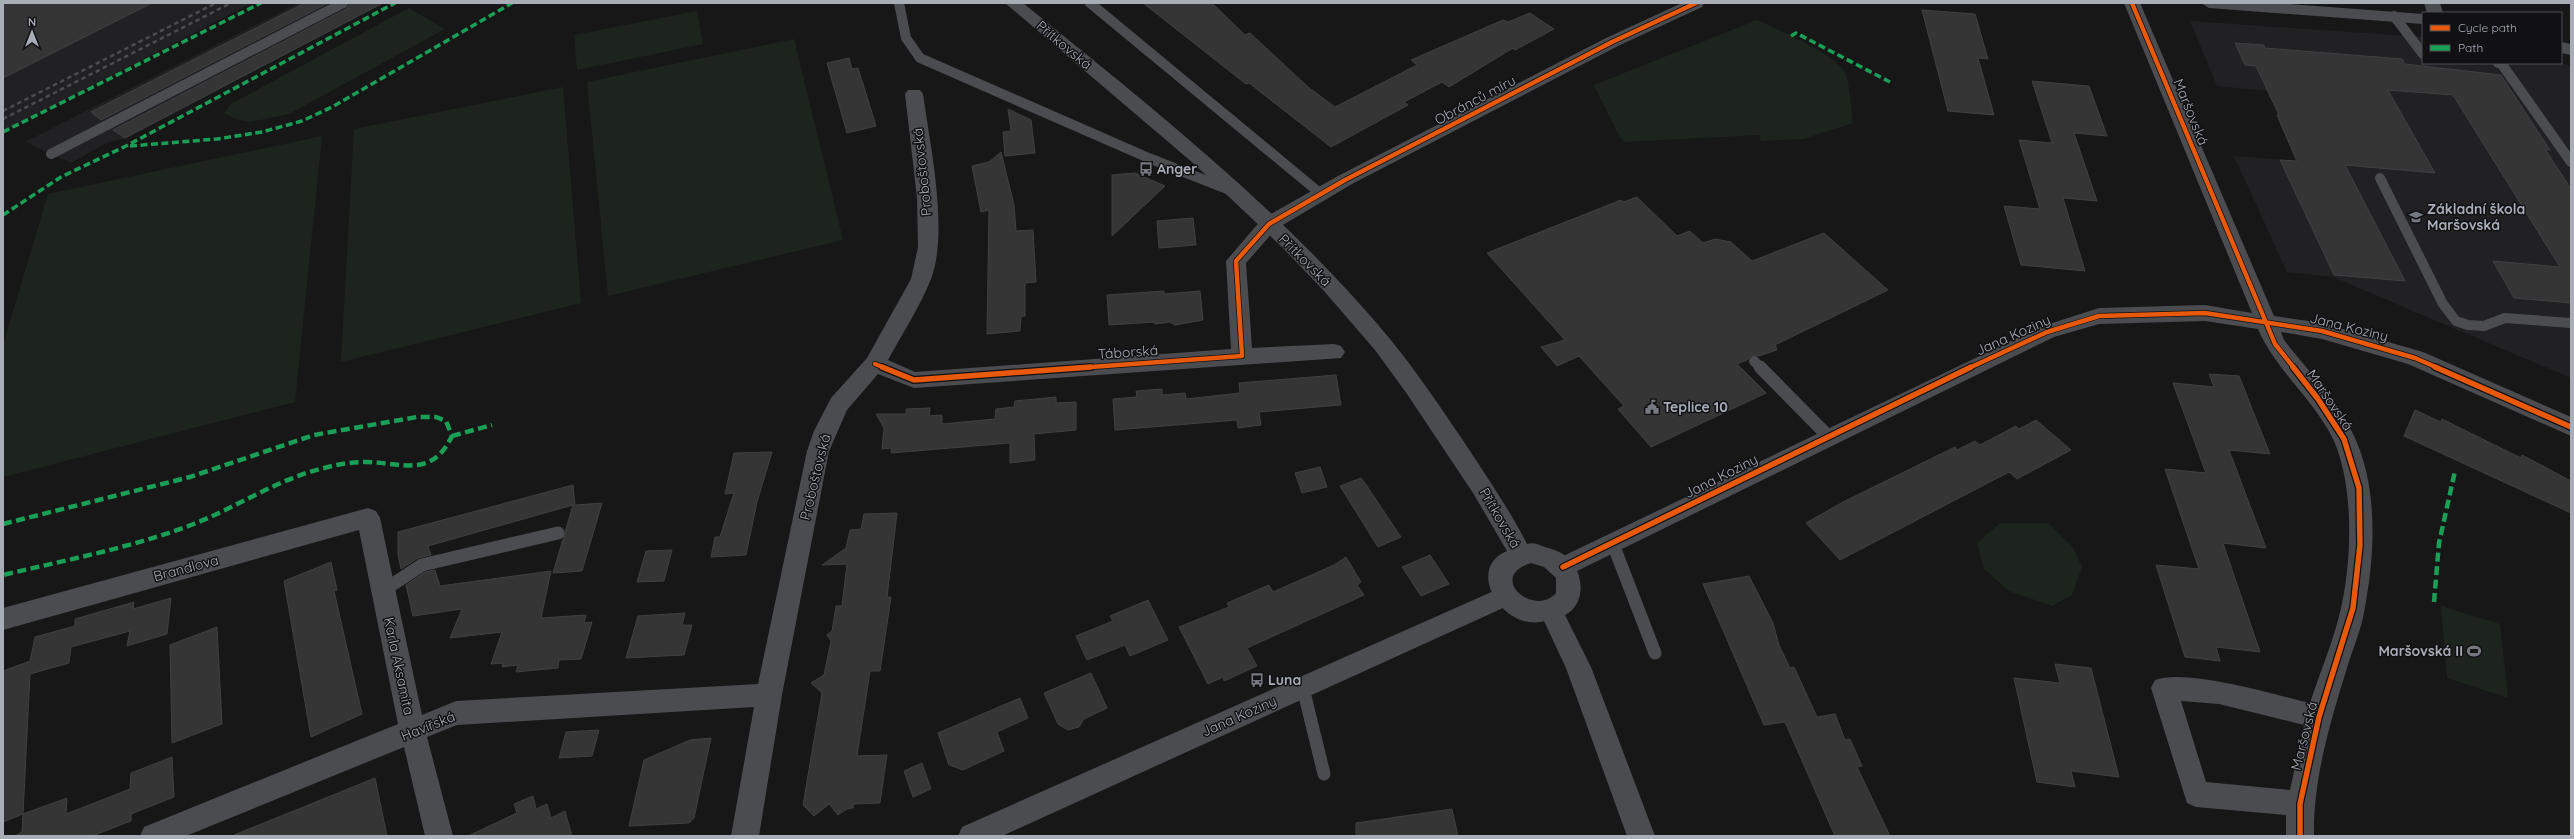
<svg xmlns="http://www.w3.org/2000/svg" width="2574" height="839" font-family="Quicksand,sans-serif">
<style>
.built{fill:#212123}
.green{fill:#1d241e}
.building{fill:#353536;stroke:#3f4043}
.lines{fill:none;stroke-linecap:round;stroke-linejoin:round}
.service-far1{stroke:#4b4c50;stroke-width:10}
.service{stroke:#4b4c50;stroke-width:13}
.minor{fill:#4b4c50;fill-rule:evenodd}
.tertiary{fill:#4b4c50;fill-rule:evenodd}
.rail{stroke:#4b4c4f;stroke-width:2.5;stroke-dasharray:4.5 3.5;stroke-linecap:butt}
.quiet-far1{stroke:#1a9f57;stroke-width:3.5;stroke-dasharray:7 3.5;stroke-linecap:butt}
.quiet{stroke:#1a9f57;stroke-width:4.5;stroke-dasharray:9 4.5;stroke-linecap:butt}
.cycleway-far1-casing{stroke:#111113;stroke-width:6}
.cycleway-casing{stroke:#111113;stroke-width:8}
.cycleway-far1{stroke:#e8590c;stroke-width:4.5}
.cycleway{stroke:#e8590c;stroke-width:5.5}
.labels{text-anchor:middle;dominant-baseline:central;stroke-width:3;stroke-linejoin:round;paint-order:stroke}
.street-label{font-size:14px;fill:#a8adb8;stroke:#111113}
.poi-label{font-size:14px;font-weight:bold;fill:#a8adb8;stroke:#111113;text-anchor:start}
</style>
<rect width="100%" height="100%" fill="#171717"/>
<path class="built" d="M3,3H252L3,132Z
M299,3H384L124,139L108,142L71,163L25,142Z
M2190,21L2423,37V63H2561L2571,66V378L2333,277L2287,272L2234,156L2296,161L2276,115H2279L2268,91L2217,86Z"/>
<path class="green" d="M409,8L445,29L289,114L250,122L236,119L224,113L231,104Z
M697,11L703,44L577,70L574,35Z
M1757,20C1779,30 1831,52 1844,71C1850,79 1851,112 1853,123L1803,139L1761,141L1759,135L1625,142L1620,137L1594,85Z
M794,39L843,240L608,296L587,82Z
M563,87L581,303L341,362L354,129Z
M322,136L295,402L3,477V345L48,194Z
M2000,523H2048L2072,546L2082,567L2072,595L2052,606L2009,591L1984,569L1977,543Z
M2441,606L2500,624L2508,698L2447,678Z"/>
<path class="building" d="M3,3H152L3,78Z
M305,3H328L101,120L91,112Z
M350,3H383L125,138L113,130L346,9Z
M1143,3H1212L1245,35L1250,33L1308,87L1335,107L1417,65L1411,60L1503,20L1508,22L1530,13L1554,29L1515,50L1513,48L1449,87L1442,82L1404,102L1408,105L1331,147L1249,83L1246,84Z
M1922,10L1975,14L1988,59L1978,58L1994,115L1948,111Z
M2235,43L2264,45L2265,48L2402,59L2405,64L2501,75L2550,150L2545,149L2571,189V303L2514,298L2493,261L2560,267L2453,95L2388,90L2435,173L2345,165L2405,281L2334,275L2280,160L2297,161L2277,115H2279L2256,66L2245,65Z
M849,58L852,69L858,68L876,126L847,133L827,63Z
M2032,81L2089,86L2107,136L2074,133L2097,201L2063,198L2085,271L2021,265L2004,206L2040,209L2019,140L2052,143Z
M1008,109L1031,120L1035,153L1005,156L1003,132L1011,131Z
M1001,152L1014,205L1016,231L1033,230L1036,282L1025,283V316L1021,317L1020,331L987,334L989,210L981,212L972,166L989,162Z
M1135,173L1165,186L1112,236V175Z
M1637,197L1677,236L1690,231L1703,243L1715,239L1731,242L1752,261L1824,233L1888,290L1775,345L1777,350L1759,356L1752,355L1747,360L1737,364L1766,393L1651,447L1618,409L1624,406L1579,356L1557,366L1541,347L1565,340L1487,253L1621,200L1623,202Z
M1193,218L1196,245L1159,248L1157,221Z
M1164,291V294L1200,291L1203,320L1175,325L1170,322L1155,324V322L1109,325L1107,295Z
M2209,374L2239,376L2270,454L2229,450L2266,548L2223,543L2260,652L2216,647L2220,661L2185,657L2156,565L2199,569L2165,469L2206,473L2173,383L2214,387Z
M1336,375L1341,405L1259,412L1261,425L1238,428L1237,420L1115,430L1113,399L1137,397L1136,391L1162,389V395L1185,393L1186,399L1240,393L1239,383Z
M1056,397V403L1076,402V430L1034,434L1035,460L1010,463V443L891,453L892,448L882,449L884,428L876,414H906V409L930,408L929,416L942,415V424L995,419L996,409L1014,407L1015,401Z
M2415,410L2441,422L2442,419L2521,458L2522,455L2571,481V513L2404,436Z
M2036,420L2071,450L2017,479L2009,472L1840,560L1806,523L1843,502L1955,447L1957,450L1975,441L1980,445L2016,426L2019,429Z
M772,452L757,502L746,555L711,557L715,537H720L734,493L725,494L734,453Z
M1320,467L1327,487L1302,493L1295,473Z
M1361,478L1367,486L1401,537L1378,547L1340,486Z
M573,485L575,505L602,503L582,571L553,573L573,505L428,546L431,555L418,558L401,569L398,555V532Z
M897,513L887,597H891L880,671H870L857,756L887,755L880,803L854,804L853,808L847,809L838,815L829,804L814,816L803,805L822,693L811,683L824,675L831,641L827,635L832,631L836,606H842L847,564L822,565L846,548L850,530L861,529L864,514Z
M672,550L664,581L637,582L646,551Z
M1430,555L1449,584L1421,596L1402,567Z
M1346,557L1361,582L1357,585L1364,595L1247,648L1257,666L1224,681L1223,677L1208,684L1179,627L1229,607L1227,603L1269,585L1273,592L1334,565Z
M331,562L337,590L334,591L362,714L311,737L284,581Z
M435,570L440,586L551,571L541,618L586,615L584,623L592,622L581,659L559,660L558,668L516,672L518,665L502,667L503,663L491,664L502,632L450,638L462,609L413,616L406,585L425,572Z
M1749,576L1773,623L1779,645L1790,668L1794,667L1817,717L1835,714L1845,740L1850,739L1862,766L1857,767L1890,836H1835L1785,722L1764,725L1703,584Z
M171,598L167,634L127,646L130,631L71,647L69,663L30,674L23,814L3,822V671L30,661L35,637L75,626V619L134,602L133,609Z
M1148,600L1168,640L1130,656L1125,645L1087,660L1076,636L1113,621L1110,616Z
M685,613L682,625H692L684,655L626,658L638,616Z
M217,627L222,724L172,743L170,645Z
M2055,664L2091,668L2119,777L2071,771L2075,787L2037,782L2014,678L2060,683Z
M1091,673L1107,708L1084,719L1079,727L1068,730L1058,724L1044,693Z
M1020,698L1028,718L997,732L1004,751L963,770L949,765L938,733Z
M599,730L592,756L559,758L566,732Z
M711,738L694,818L689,823L629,826L644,760L690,740Z
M172,757L174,797L131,814V821L92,836H15L22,832L23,814L67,798L66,814L130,789L131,773Z
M922,763L931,789L913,797L904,771Z
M375,778L387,836H234V835Z
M533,796L536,809L547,804L551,818L565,811L572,836H468L517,813L514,804Z
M1452,809L1458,836H1356V823Z"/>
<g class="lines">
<path class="service-far1" d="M899,3L906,38L920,58L1151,159L1230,190
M1090,3L1321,194
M2394,16L2423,54
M2498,63H2501L2571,162
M51,154L343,3
M2380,178L2443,304L2456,321L2468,325L2484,326L2505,318L2571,323
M1754,361L1761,368"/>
<path class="service" d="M1760,367L1828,436
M1613,544L1655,653
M384,590L422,565L558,533
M1303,688L1324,774"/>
<path class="minor" d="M1682,3H1704L1702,7L1618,46L1352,184L1276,229L1246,263L1252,348L1334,344L1341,346L1345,352L1341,358L914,388L878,374L847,410L829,451L782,695L759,836H731L754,707L457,725L427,737L453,836H425L404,747L186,836H140L144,827L398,724L359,530L3,630V608L368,508L376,511L380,518L422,715L456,701L758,684L807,451L814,431L831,398L867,358L911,279L918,247L917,198L905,94L908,90H920L923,94C930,145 949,231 931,279C920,307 902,334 888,360L915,372L1231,349L1226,261L1262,219L1338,176L1606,38Z
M2124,3H2140L2274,316L2322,323L2423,352L2571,417V436L2408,364L2322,339L2281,332L2284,340C2308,371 2339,402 2355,438C2378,489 2375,553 2365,607C2362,628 2353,648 2347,668C2330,723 2313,779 2314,836H2286V815L2196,807L2187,803L2151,688L2155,680C2186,668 2276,695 2310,703C2320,672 2334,640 2341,608C2352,560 2354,487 2334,441C2315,400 2276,371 2258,329L2205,321L2099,324L2054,337L1571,574L1563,577L1555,574L1551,567L1555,560L2040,327L2099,308L2205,305L2252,313ZM2181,701L2219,704L2304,725L2290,790L2206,782Z
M2201,3H2276L2423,14V24L2209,8Z
M2424,3H2440L2443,13H2427Z
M2561,42L2571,44V55L2561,53Z
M1505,586L1514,589L1517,596L1514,603L1002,836H958L962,827Z"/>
<path class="tertiary" d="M1005,3H1023C1151,107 1284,211 1390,339C1416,371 1439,405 1462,439C1485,474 1508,507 1527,544C1533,542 1539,545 1545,547C1553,549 1561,552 1567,557C1584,571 1587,604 1565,615L1591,667L1655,836H1627L1566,668L1544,621C1505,633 1463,569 1507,551L1473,493L1407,394L1375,350L1324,291L1282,247L1193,163ZM1531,563L1544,567L1556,578V593C1534,618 1486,577 1531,563Z"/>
<path class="rail" d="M3,111L216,3
M3,119L231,3"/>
<path class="quiet-far1" d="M1791,36L1796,33L1890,82
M3,132L261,3
M130,146L217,139L262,132L302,121L332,107L512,3
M3,215L61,177L126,146L395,3"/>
<path class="quiet" d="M452,436L492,425
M3,524L190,477L314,435L417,417H436L446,421L452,436C432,478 404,463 366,462C352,462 338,464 324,468C277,479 236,508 191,525C130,548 66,560 3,575
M2434,602L2439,543L2455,471"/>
<defs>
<path id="cycleway-far1" d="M2132,3L2275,344L2294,368
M875,364L885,368
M1077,368L1242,356L1236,261L1269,224L1345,180L1612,42L1696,3
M1969,368L2047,332L2099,316L2205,313L2322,331L2415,358L2438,368"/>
<path id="cycleway" d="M882,367L914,380L1091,367
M2293,367L2318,399L2344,439L2359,488L2360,545L2353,608L2319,717L2300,804V836
M2435,367L2571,427
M1563,567L1971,367"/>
</defs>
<use href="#cycleway-far1" class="cycleway-far1-casing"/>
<use href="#cycleway" class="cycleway-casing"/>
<use href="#cycleway-far1" class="cycleway-far1"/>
<use href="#cycleway" class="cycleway"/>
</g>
<defs>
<symbol id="bus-bare" viewBox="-9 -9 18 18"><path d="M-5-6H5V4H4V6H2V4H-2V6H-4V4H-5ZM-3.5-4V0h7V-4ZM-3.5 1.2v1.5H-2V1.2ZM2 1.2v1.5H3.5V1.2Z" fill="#757880" stroke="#111113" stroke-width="2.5" paint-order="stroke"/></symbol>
<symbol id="school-bare" viewBox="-9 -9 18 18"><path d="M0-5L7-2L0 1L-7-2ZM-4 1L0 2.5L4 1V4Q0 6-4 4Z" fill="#757880" stroke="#111113" stroke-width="2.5" paint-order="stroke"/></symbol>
<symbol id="civic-bare" viewBox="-9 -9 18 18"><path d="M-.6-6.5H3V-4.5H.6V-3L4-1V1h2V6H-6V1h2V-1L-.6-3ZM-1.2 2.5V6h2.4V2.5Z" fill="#757880" stroke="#111113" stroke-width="2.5" paint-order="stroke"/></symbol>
<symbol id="stadium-bare" viewBox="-9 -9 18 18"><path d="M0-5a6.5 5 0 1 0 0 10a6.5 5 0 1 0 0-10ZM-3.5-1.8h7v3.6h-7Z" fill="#757880" stroke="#111113" stroke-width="2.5" paint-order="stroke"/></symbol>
</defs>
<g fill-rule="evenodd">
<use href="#bus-bare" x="1136" y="159" width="20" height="20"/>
<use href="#school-bare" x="2406" y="207" width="20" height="20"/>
<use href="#civic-bare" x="1642" y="397" width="20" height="20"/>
<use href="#stadium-bare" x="2464" y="641" width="20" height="20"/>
<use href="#bus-bare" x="1247" y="670" width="20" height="20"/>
</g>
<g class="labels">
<g class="street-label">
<text transform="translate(1064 45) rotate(40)">Přítkovská</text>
<text transform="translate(1475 100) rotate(-28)">Obránců míru</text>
<text transform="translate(2191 112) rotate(68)">Maršovská</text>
<text transform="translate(922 172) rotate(-96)">Proboštovská</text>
<text transform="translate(1305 260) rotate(45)">Přítkovská</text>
<text transform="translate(2349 327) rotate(14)">Jana Koziny</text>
<text transform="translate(2013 335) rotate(-24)">Jana Koziny</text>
<text transform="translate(1128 352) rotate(-4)">Táborská</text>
<text transform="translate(2330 400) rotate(56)">Maršovská</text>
<text transform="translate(1721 476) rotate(-27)">Jana Koziny</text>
<text transform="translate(815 477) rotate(-76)">Proboštovská</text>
<text transform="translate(1500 518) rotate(60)">Přítkovská</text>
<text transform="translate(186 568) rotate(-15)">Brandlova</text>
<text transform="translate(399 666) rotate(78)">Karla Aksamita</text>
<text transform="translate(1239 716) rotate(-24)">Jana Koziny</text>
<text transform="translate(428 726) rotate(-22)">Havířská</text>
<text transform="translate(2304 736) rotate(-76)">Maršovská</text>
</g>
<g class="poi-label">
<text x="1157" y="169">Anger</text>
<text x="2427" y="209">Základní škola<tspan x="2427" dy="16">Maršovská</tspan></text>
<text x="1663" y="407">Teplice 10</text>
<text x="2463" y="651" text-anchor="end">Maršovská II</text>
<text x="1268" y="680">Luna</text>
</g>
</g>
<rect width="2574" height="839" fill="none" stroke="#a8adb8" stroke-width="8"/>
<rect x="2422" y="12" width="140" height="52" fill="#111113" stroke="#4d4f55"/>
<rect x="2430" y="25" width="20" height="6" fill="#e8590c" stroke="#4d4f55"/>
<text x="2458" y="32" font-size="12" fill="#a8adb8">Cycle path</text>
<rect x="2430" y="45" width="20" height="6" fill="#1a9f57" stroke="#4d4f55"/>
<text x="2458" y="52" font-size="12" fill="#a8adb8">Path</text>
<g transform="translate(32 32)" stroke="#111113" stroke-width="3" paint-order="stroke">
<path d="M0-3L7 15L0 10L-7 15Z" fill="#a8adb8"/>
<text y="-6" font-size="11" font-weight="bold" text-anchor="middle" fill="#a8adb8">N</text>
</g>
</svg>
